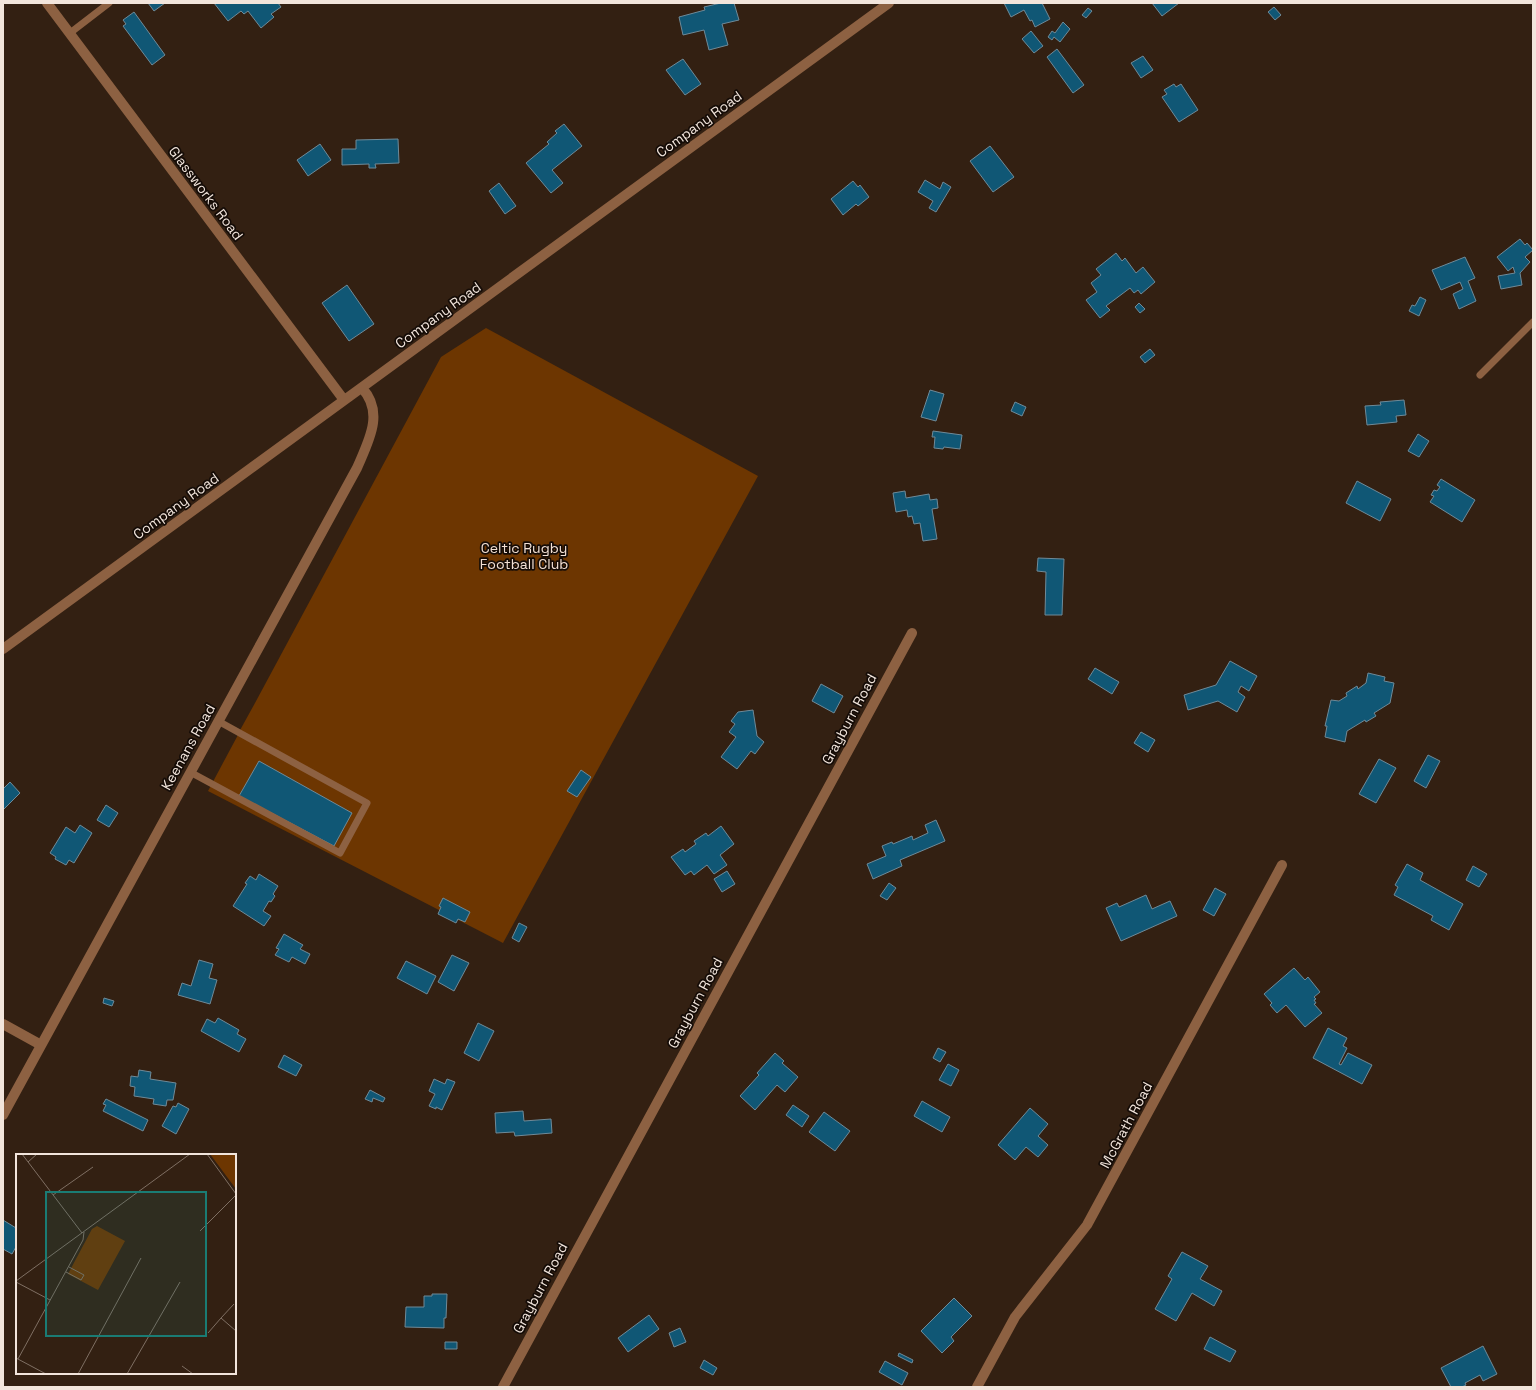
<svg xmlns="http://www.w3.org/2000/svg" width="1536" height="1390" font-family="'Space Grotesk',sans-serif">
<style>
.green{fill:#6d3601}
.building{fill:#105775;stroke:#6f8a98}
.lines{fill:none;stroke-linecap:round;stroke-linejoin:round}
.service{stroke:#8d6142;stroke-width:7}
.minor{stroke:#8d6142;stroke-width:10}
.labels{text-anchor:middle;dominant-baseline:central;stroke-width:3.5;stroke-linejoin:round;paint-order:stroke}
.street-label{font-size:14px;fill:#f2e5dc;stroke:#150c07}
.park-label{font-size:14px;fill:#f3e0d4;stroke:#150c07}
.inset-road{fill:none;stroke:#7f6f63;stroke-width:1}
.view{fill:#1a7c74;fill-opacity:0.15;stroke:#1a7c74;stroke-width:2}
.inset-edge{fill:none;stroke:#f2e5dc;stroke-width:2}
</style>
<rect width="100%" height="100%" fill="#332012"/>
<path class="green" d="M486,328L758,476L503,943L208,791L239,733V732L255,703L441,357Z"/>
<path class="building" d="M148,3H165L154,11Z
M214,3H278L281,7L271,14L274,17L261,28L248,11L244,14L241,11L228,21Z
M721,3H734L739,20L722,24L728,45L709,50L704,30L683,35L679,17L705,10L704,7Z
M1004,3H1042L1050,19L1035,27L1032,20L1030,21L1024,10L1011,17Z
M1152,3H1179L1162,16Z
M1274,7L1281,15L1275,20L1268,12Z
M1088,8L1092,11L1086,18L1082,15Z
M134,12L165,55L152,65L123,26L126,24L123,20Z
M1063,22L1070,29L1060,42L1054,37L1052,40L1048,37L1052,31L1055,33Z
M1031,31L1043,46L1034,53L1022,39Z
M1057,49L1084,85L1073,93L1047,57Z
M1143,56L1153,70L1141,78L1131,63Z
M683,59L701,84L685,95L666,70Z
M1174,84L1176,87L1181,84L1198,110L1179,122L1162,97L1167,94L1164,90Z
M564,124L582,146L552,170L563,183L551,193L526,163L549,144L547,142L557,133L555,131Z
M398,139L399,163L375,164L376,168H369V164L342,165V149H356V140Z
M320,144L331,160L308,176L297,160Z
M990,146L1014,177L993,192L970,161Z
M925,180L940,189L943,182L951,187L936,212L929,208L933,201L918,192Z
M853,181L858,187L860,185L869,197L858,206L856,204L843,215L831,199Z
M499,183L516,206L505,214L489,191Z
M1520,239L1525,245L1527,243L1533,250L1525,257L1530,262L1520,273L1522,285L1501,289L1498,276L1515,273L1513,267L1508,271L1497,257Z
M1116,253L1122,261L1125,258L1136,273L1143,267L1155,282L1141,294L1138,290L1134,293L1130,288L1106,306L1110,310L1100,318L1086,300L1097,292L1091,283L1101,275L1096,269Z
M1465,257L1475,278L1468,281L1476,301L1459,309L1453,294L1463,289L1460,282L1441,290L1432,270Z
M347,285L374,324L349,341L322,303Z
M1420,297L1426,300L1419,316L1409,311L1412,305L1415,306Z
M1139,303L1145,309L1140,313L1135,307Z
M1150,349L1155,355L1145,363L1140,357Z
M930,390L944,394L936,421L921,417Z
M1404,400L1406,415L1396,416L1397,422L1367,425L1365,406L1381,405L1380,402Z
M1015,402L1026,407L1022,416L1011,411Z
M933,431L962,435L960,449L944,447L943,449L934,448L935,437H932Z
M1418,434L1429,441L1419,457L1408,451Z
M1441,479L1475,500L1462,522L1430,502L1434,496L1431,495L1434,490L1437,491L1440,487L1437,485Z
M1357,481L1391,499L1380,521L1346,503Z
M905,491L906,498L929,494L930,500L937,499L938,508L932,509L937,539L923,541L920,523L914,524L912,516L908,517L907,510L896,512L893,493Z
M1038,558L1064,559L1062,615H1045L1046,572L1037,571Z
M1230,661L1257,676L1249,691L1241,686L1238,692L1245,697L1237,712L1218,701L1188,710L1184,695L1216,685Z
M1095,668L1119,682L1112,694L1088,679Z
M1368,673L1385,677L1384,681L1394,683L1390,703L1374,713L1376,716L1366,722L1365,720L1347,731L1345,742L1325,737L1327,726H1325L1331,700L1339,701L1347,696L1346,693L1357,686L1358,689L1366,683Z
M821,684L843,696L834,713L812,701Z
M753,710L757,736L764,742L755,754L751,751L737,769L721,757L736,737L729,732L735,724L731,721L738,712Z
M1141,732L1155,740L1148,752L1134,743Z
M1428,755L1440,761L1426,788L1414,781Z
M1379,759L1396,768L1376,803L1359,794Z
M259,761L352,813L334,846L239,796Z
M581,770L591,777L577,797L567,791Z
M10,782L20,793L3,810V789Z
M106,805L118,813L109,827L97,820Z
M936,820L945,841L900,860L902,866L873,879L867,864L886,856L882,846L892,842L893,844L912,836L913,840L928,833L925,825Z
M80,825L92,833L74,863L69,860L66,865L55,859L56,857L50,853L66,827L75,833Z
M721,826L734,844L720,855L727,865L714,874L707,865L694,875L691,871L685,875L671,857L683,849L685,852L696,844L694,841L706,833L708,836Z
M1407,864L1423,873L1420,880L1463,904L1449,930L1431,920L1433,916L1394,895L1398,887L1395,885Z
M1473,866L1487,874L1479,887L1466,880Z
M727,871L735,884L722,892L714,879Z
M259,874L278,886L273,894L275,896L271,902L269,901L263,911L271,916L264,926L233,906L247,884L245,883L250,876L256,880Z
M889,883L896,888L887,900L880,896Z
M1215,888L1226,894L1214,916L1203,910Z
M1146,895L1152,909L1170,901L1177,916L1121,941L1106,908L1117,903L1119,907Z
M443,898L470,912L465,922L458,919L456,923L438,914L441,907L439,906Z
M519,923L527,927L519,942L512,938Z
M284,934L303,945L300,949L310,954L305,964L292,957L289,962L275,955L279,949L276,948Z
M452,955L469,963L454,991L438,982Z
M199,960L213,964L209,978L217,980L210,1004L178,995L182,983L191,986Z
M406,961L436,976L427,994L397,978Z
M1294,968L1305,980L1308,977L1320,992L1314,997L1316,999L1314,1000L1316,1003L1314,1004L1322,1013L1305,1027L1286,1005L1277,1013L1270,1005L1272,1003L1264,994Z
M104,998L114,1001L112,1006L103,1003Z
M218,1018L239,1030L237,1034L246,1039L239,1052L201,1031L207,1019L215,1023Z
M478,1023L494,1031L479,1061L464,1053Z
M1328,1028L1347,1038L1343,1046L1347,1048L1339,1064L1341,1065L1348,1053L1372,1065L1362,1084L1313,1058Z
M938,1048L946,1052L940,1062L933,1058Z
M775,1053L784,1061L782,1063L798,1077L785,1092L777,1085L755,1110L740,1096L759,1075L757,1073Z
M284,1055L302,1065L296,1076L278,1067Z
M948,1064L959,1070L951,1086L939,1080Z
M139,1070L151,1072L150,1079L176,1083L173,1100H167L166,1106L153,1104L154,1099L134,1096L135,1087L130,1086L131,1076L138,1077Z
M434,1079L445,1084L447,1079L455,1082L442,1110L436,1107V1109L429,1106L435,1094L429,1091Z
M370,1090L385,1098L383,1102L373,1098L372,1102L365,1099Z
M106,1099L148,1120L143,1131L103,1111L106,1105L103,1104Z
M922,1101L950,1117L942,1132L914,1116Z
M178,1103L189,1109L176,1134L162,1126L173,1106L176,1107Z
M793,1105L809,1116L802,1127L786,1115Z
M1030,1108L1048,1124L1038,1136L1048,1145L1038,1157L1026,1147L1015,1160L998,1145Z
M523,1111L524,1121L551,1119L552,1133L515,1136L514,1132L496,1133L495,1113Z
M824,1112L850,1131L835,1151L809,1132Z
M3,1220L16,1228L17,1225V1245L12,1254L3,1249Z
M1182,1252L1208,1266L1200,1279L1222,1291L1214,1306L1192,1293L1176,1321L1155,1309L1172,1279L1168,1276Z
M432,1294H447L446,1318H444V1328L405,1327L406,1307H424V1296H432Z
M954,1298L972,1316L951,1337L954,1341L942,1353L921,1331Z
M649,1315L659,1329L628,1352L618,1338Z
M680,1328L686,1342L674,1347L669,1333Z
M1210,1337L1236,1351L1230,1362L1204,1349Z
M445,1342H457V1349H445Z
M1483,1346L1497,1374L1483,1381L1480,1375L1465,1383L1466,1385L1462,1387H1451L1441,1368Z
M899,1353L913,1360L912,1363L898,1356Z
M704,1360L717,1368L713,1375L700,1368Z
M885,1361L908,1373L902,1385L879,1372Z"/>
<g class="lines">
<path class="service" d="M70,33L109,3
M1480,375L1533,322
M190,772L340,853L367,803L218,721"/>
<path class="minor" d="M47,3L344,400
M3,649L889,3
M3,1024L41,1045
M3,1115L357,468C368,442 385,413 362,388
M503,1387L912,633
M977,1387L1015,1317L1087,1225L1282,865"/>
</g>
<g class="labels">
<g class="street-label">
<text transform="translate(699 124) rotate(-36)">Company Road</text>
<text transform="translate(206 193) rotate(53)">Glassworks Road</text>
<text transform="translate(438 315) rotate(-36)">Company Road</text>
<text transform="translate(176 506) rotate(-36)">Company Road</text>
<text transform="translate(849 719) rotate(-62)">Grayburn Road</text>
<text transform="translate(188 747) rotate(-61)">Keenans Road</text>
<text transform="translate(695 1003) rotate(-62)">Grayburn Road</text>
<text transform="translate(1126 1125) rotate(-62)">McGrath Road</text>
<text transform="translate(540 1288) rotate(-62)">Grayburn Road</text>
</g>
<g class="park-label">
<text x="524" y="548">Celtic Rugby<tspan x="524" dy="16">Football Club</tspan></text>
</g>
</g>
<g transform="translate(16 1154)">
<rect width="220" height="220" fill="#332012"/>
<path d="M194,0H220V35ZM81,72L109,87L82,136L52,120L76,75Z" fill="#6d3601"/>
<path class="inset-road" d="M6,0L66,79M191,0L220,40M12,8L21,0M37,41L77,13M184,77L220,41M50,118L65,126L68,121L53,113M0,127L174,0M0,128L34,146M205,164L218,150M192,179L205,164L220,177M0,204L30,220M2,205L67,86L68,78M166,212L177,220M62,220L125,104M111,220L164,128"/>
<path class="view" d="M30,38H190V182H30Z"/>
<rect width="220" height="220" class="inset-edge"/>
</g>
<rect width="1536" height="1390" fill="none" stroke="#f2e5dc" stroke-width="8"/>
</svg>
